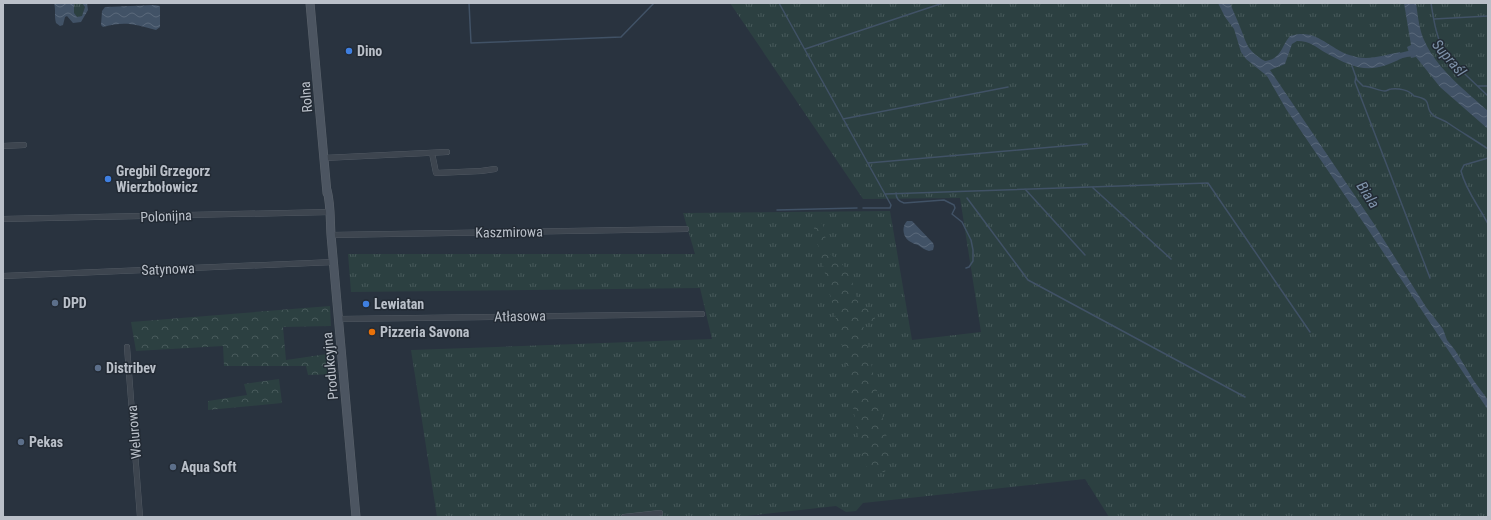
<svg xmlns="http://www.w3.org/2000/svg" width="1491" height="520" font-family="'Roboto Condensed',sans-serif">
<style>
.grass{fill:url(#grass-tufts)}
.forest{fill:url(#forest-crowns)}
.water{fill:url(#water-waves)}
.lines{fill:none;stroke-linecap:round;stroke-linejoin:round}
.stream{stroke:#415266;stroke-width:1.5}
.canal{stroke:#415266;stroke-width:5.5}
.street-casing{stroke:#5b636c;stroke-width:6}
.secondary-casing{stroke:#5b636c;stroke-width:9}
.street{stroke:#3d454f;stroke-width:5.5}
.secondary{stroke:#4c5561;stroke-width:8}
.shop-dot{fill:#3f7fe0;stroke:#222a34;stroke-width:1.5}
.service-dot{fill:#5c6f8a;stroke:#222a34;stroke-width:1.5}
.food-dot{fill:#e8710a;stroke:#222a34;stroke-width:1.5}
.labels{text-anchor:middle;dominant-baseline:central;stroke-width:3;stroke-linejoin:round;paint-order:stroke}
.poi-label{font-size:14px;font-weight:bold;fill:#bac0c9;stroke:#222a34;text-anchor:start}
.street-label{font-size:14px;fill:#bac0c9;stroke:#222a34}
.water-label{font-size:15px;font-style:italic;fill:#7e92a9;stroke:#222a34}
</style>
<defs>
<pattern id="grass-tufts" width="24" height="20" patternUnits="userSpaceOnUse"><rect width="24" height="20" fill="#2c4041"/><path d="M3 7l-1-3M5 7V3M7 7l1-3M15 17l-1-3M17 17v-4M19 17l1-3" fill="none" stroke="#485a5b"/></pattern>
<pattern id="forest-crowns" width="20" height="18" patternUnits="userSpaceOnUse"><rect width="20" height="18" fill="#2c4041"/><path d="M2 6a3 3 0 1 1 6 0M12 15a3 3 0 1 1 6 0" fill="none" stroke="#485a5b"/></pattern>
<pattern id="water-waves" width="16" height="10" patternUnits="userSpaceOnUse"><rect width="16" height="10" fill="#415266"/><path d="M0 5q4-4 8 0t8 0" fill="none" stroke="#5a697b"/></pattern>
</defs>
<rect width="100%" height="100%" fill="#29333f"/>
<path class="grass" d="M74,3H82L85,7L82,16L77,17L74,13Z
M730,3H1488V517H1109L1085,479L863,503L856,511L846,512L836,506L738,517H437L411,350L712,339L700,288L351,292L348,254H695L683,213L890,211L912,340L981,332L960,198L863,199Z"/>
<path class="forest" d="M817,221L823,224L828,252L849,271L859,305L874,309L875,320L863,325L890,453L885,472H870L862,460L843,348L814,228Z
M330,306L331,326L283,327L286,360L334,353L337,374L308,375L306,366H224L223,346L136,351L131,322Z
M279,379L282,403L208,410V401L247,395L244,384Z"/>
<path class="water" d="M54,3H74V13L77,17L82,16L85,7L82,3H87L88,10L81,22L73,23L67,16L65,17L63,25L60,26L56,23C54,16 56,10 54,3Z
M1218,3H1230C1233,11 1237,19 1240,27C1247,44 1247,51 1265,61C1282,59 1281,46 1290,36C1317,27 1329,50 1353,56C1368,61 1385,55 1400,52L1402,58C1371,75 1355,69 1326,53C1315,47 1311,41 1297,41L1292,44L1285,64L1270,70L1374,224L1426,307L1443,329L1447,340L1455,350L1474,381L1488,400V410L1367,228L1286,109L1267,76L1246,59L1241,52L1234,29L1225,17Z
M1404,3H1416C1418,16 1419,30 1425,42C1438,70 1466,91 1488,111V129L1440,87L1416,57L1411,58L1407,47L1411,45Z
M155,5L160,6V27L156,30C134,24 125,21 103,27L101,25L102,11L105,7Z
M907,221H912L933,243L934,246L933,250L929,251C925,250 922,248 918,245C915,244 912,243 909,241C902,236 902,226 907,221Z"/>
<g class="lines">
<path class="stream" d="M469,3L471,43L621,37L654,3
M779,3L891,205L890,208H863
M1431,3C1434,23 1437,40 1447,57L1488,96
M1434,19L1488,16
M805,49L943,3
M1352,66L1357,80L1363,86C1371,86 1378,91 1385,91C1387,91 1389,89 1391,89C1399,88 1409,90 1414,96C1436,100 1422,107 1434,116C1439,119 1444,120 1448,123C1461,132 1475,140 1488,149
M1356,76L1355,82L1430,278
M1478,86H1488
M843,119L1008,87
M1488,158L1464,165L1461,171C1466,191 1479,206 1488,224
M868,163L1087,144
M1092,187L1171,259
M1025,189L1085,255
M896,193C896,199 899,201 904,203L944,200L954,205L955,208L952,214L962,222L971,240L973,250V261L969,267L966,268
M885,194L1208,183L1310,332
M967,198L1028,280L1245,397
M777,210L857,208"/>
<path class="canal" d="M1395,57L1416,52"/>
<defs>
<path id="street" d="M3,146L24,145
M432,153L436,173L481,171L495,169
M324,158L447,152
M3,219L330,212
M331,235L686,229
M3,276L334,262
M339,319L702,314
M127,347L140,517
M624,517L660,513"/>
<path id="secondary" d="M310,3L327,193
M327,190C331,205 330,220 331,235L356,517"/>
</defs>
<use href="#street" class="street-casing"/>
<use href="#secondary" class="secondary-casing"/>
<use href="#street" class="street"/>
<use href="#secondary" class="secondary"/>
</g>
<g class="shop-dot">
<circle cx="349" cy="51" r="4"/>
<circle cx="108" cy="179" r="4"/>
<circle cx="366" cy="304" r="4"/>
</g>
<g class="service-dot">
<circle cx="55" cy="303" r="4"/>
<circle cx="98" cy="368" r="4"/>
<circle cx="21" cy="442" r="4"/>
<circle cx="173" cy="467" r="4"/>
</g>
<circle class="food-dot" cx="372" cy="332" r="4"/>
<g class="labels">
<g class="poi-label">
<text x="357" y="51">Dino</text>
<text x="116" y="171">Gregbil Grzegorz<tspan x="116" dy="16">Wierzbołowicz</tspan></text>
<text x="63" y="303">DPD</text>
<text x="374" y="304">Lewiatan</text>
<text x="380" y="332">Pizzeria Savona</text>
<text x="106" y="368">Distribev</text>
<text x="29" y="442">Pekas</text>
<text x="181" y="467">Aqua Soft</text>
</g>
<g class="street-label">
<text transform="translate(306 97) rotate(-95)">Rolna</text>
<text transform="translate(166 216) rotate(-2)">Polonijna</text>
<text transform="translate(509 232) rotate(-1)">Kaszmirowa</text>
<text transform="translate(168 269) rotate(-2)">Satynowa</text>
<text transform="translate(520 316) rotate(-1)">Atłasowa</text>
<text transform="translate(330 366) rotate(-95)">Produkcyjna</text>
<text transform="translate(134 432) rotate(-95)">Welurowa</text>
</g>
<g class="water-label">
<text transform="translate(1449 58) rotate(49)">Supraśl</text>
<text transform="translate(1368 195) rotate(57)">Biala</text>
</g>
</g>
<rect width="1491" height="520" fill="none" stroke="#bac0c9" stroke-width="8"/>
</svg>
